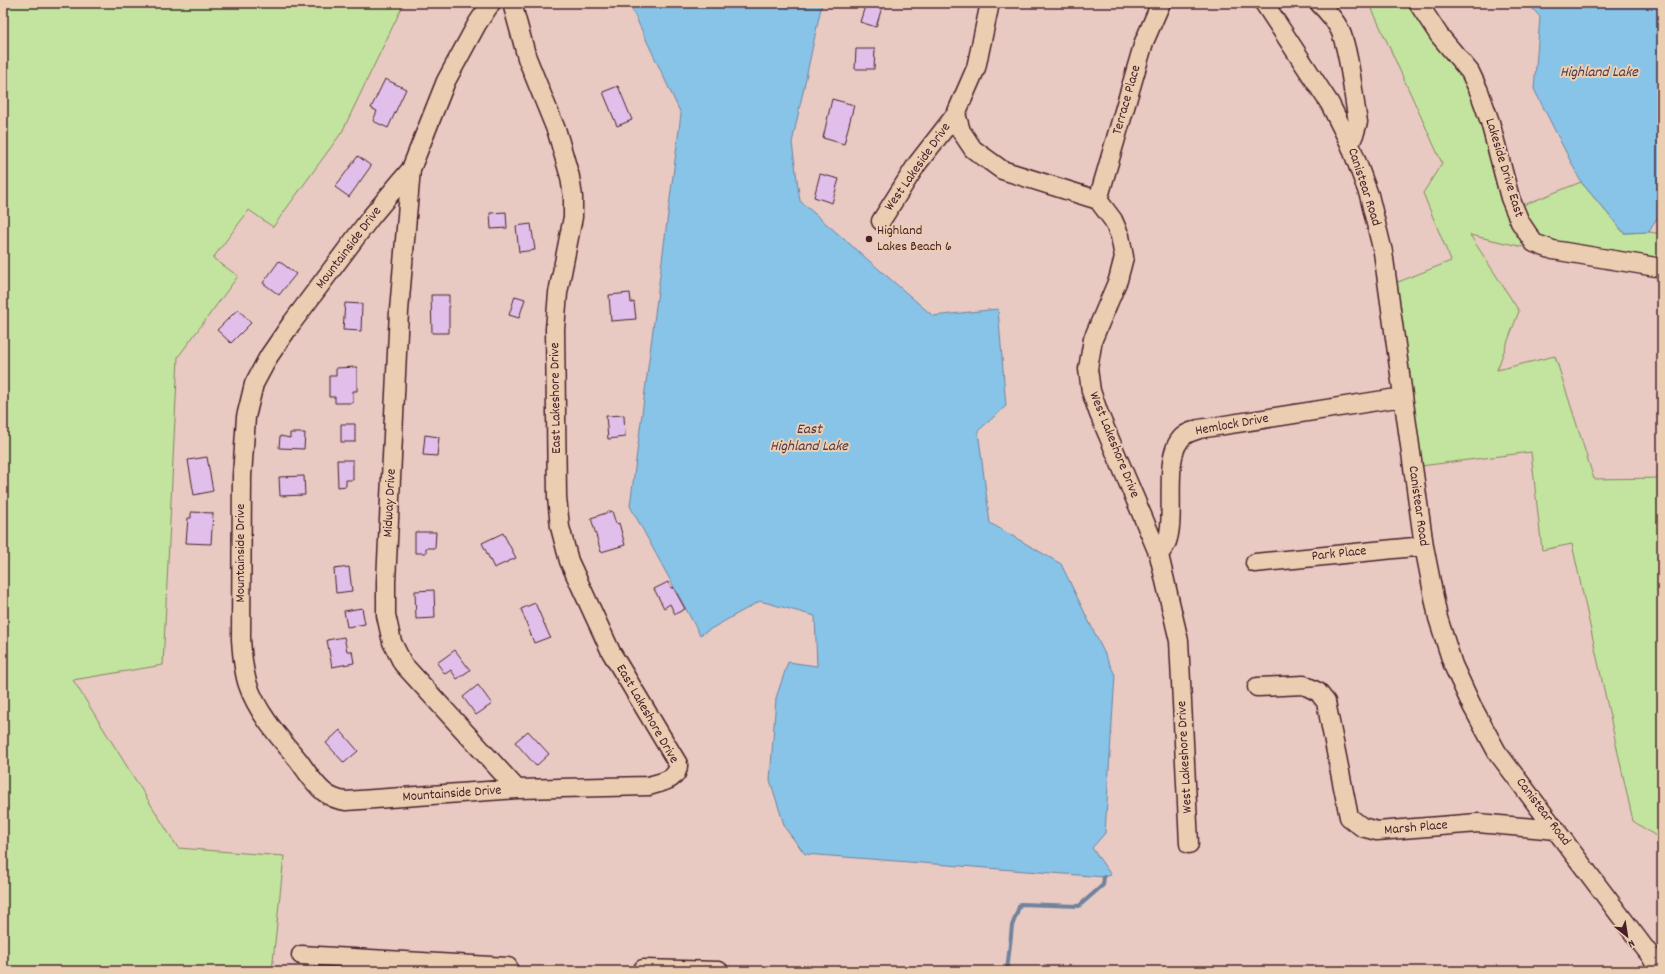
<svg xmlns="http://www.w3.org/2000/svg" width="1665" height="974" font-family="Dekko,sans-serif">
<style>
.green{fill:#c2e49e;stroke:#868264}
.water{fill:#88c4e8;stroke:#6f829c}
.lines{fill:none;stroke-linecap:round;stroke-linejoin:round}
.stream{stroke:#6f829c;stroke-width:4}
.building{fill:#e0bfea;stroke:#4a1f2b}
.minor-casing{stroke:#4a1f2b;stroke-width:21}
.minor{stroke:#ebceb2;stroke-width:18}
.poi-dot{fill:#4a1f2b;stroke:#ebceb2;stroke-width:1.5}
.labels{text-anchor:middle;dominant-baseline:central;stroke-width:4;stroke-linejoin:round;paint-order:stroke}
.street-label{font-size:14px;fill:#4a1f2b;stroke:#ebceb2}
.poi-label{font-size:14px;fill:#4a1f2b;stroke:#ebceb2;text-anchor:start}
.water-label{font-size:15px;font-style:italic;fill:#533847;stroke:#ebceb2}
</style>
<rect width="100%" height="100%" fill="#e8cac3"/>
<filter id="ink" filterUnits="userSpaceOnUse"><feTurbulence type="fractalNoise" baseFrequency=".025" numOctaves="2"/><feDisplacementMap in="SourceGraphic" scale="8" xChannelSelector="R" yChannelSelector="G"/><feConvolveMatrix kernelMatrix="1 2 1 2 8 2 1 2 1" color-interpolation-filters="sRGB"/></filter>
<g filter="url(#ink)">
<path class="green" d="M3,3H404L342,132L273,227L249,210L213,258L238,276L178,357L163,665L73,680L178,848L284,856L272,971H3Z
M1371,3H1421L1468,75L1506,212L1581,182L1624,233L1649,232L1662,234V278L1470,235L1519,311L1497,370L1555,356L1594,479L1662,478V840L1633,821L1572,544L1542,550L1531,452L1413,467L1393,284L1451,261L1423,193L1442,163L1372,9Z"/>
<path class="water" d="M629,3H822L792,143L800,201L933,316L998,309L1006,406L978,431L990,523L1061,564L1115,675L1105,833L1092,848L1111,875L1104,877L805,854L785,828L770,780L776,698L788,662L817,666L815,616L760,601L700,635L630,506L681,114Z
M1528,3H1662V209L1649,232L1624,233L1581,182L1534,89L1540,17Z"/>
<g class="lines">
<path class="stream" d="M1007,971L1012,926L1020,904L1079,906L1103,885L1104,877"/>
</g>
<path class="building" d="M866,3L883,4L876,27L860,22Z
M856,49H875L874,69H855Z
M385,79L406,89L388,128L373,121L377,111L371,108Z
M618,86L632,120L617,126L603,92Z
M832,99L854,105L844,144L823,138Z
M358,156L371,166L349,197L335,187Z
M820,174L839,179L832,203L814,197Z
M506,212L507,228L491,229L490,213Z
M531,224L535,250L519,252L516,226Z
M279,261L296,274L279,295L263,283Z
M630,293L631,303L634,302L636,319L611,321L609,295Z
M431,295H449V333H432Z
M515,296L525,299L519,318L509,315Z
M345,303L362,304L361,331L343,330Z
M238,309L251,323L231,343L217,330Z
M357,367V391H353V403H335V397H329V376H336V368Z
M624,415L625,437L608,439L606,416Z
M341,424H355V442H341Z
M290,433H305L304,449L279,448L280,436L290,438Z
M425,435L439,437L437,456L423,455Z
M207,457L213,491L194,495L188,460Z
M337,460H353V480H346V486L338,487Z
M304,476L305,495L280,496L279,477Z
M612,511L616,524L619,523L625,545L601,552L591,518Z
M191,512L213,513L211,544L186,543L188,518H191Z
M415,532H436L435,548H426V553H415Z
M503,533L516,558L494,568L482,543Z
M349,567L352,591L336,593L334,569Z
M668,582L671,588L673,587L685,609L675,614L670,604L664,608L654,589Z
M434,590L435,618L416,619L415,591Z
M535,603L550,637L534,643L521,609Z
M362,608L365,624L347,627L344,611Z
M344,637L347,651H352L354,663L332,667L327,640Z
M455,650L470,670L457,679L451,670L445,674L437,663Z
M478,685L492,704L476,715L463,697Z
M340,730L358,751L344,763L326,743Z
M528,731L549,754L536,766L515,742Z"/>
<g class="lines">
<defs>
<path id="minor" d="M491,3L477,24L446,81L411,169L371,217L291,324L269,356L254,384L246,417L242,476L241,639C242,654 243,670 248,685C258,714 280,738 299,761C307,772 314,784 324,792C331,798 338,800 346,801L517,789L649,786C661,782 679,780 678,764L611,652L569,561L560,527L557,497L555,329L558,293L573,217V197L570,177L557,132L527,58L512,3
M990,3L976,68L956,114L961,131L973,149L1002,170L1098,200L1113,220L1120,236L1124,257L1118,280L1093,339L1088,369L1091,391L1099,414L1159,555L1179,641L1189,844
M1264,3L1330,104L1350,144L1369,195L1383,252L1424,546L1438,618L1453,665L1472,706L1497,752L1662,971
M1319,3C1327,11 1335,20 1340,30C1350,53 1353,96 1358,122L1355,132L1350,144
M1418,3L1439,35L1470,72L1479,91L1490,122L1510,198L1520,222L1534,243L1553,250L1662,268
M411,169L399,311L386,582V615L392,642L403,664L517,789
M1098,200L1144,42L1161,3
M881,221L917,164L956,114
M1159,555C1161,551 1164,548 1166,544C1178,518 1160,452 1185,435C1189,432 1195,431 1199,429L1403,397
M1255,563L1424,546
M1257,687L1304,685L1318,692L1326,702L1349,817L1362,827L1377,831L1478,823L1557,830
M301,955L508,967
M643,969L719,971"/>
</defs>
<use href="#minor" class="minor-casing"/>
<use href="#minor" class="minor"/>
</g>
</g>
<circle class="poi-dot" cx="869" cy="239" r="4"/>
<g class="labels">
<g class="street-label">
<text transform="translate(1127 100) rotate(-74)">Terrace Place</text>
<text transform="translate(918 167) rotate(-55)">West Lakeside Drive</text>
<text transform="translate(1504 168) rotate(73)">Lakeside Drive East</text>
<text transform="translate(1364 187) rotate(72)">Canistear Road</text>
<text transform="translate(349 248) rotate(-53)">Mountainside Drive</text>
<text transform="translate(556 398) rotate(-91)">East Lakeshore Drive</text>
<text transform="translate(1232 425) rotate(-10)">Hemlock Drive</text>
<text transform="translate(1114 445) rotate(68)">West Lakeshore Drive</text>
<text transform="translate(390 503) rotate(-87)">Midway Drive</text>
<text transform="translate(1418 506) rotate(82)">Canistear Road</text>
<text transform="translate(241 553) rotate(-90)">Mountainside Drive</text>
<text transform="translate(1339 554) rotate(-6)">Park Place</text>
<text transform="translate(647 714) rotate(60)">East Lakeshore Drive</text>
<text transform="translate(1185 757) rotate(-93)">West Lakeshore Drive</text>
<text transform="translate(452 794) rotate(-4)">Mountainside Drive</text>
<text transform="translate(1543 812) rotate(53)">Canistear Road</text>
<text transform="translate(1416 828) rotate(-5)">Marsh Place</text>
</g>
<g class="poi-label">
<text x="877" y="231">Highland<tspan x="877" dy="16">Lakes Beach 6</tspan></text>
</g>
<g class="water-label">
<text x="1599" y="73">Highland Lake</text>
<text x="809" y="430">East<tspan x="809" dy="17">Highland Lake</tspan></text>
</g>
</g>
<rect width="1665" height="974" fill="none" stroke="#ebceb2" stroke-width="16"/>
<rect x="8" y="8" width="1649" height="958" fill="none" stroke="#4a1f2b" stroke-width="1.5" filter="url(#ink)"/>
<g transform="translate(1627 936) rotate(150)" stroke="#ebceb2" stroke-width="3" paint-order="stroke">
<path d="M0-3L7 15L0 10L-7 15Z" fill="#4a1f2b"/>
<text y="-6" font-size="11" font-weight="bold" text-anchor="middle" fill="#4a1f2b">N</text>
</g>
</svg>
